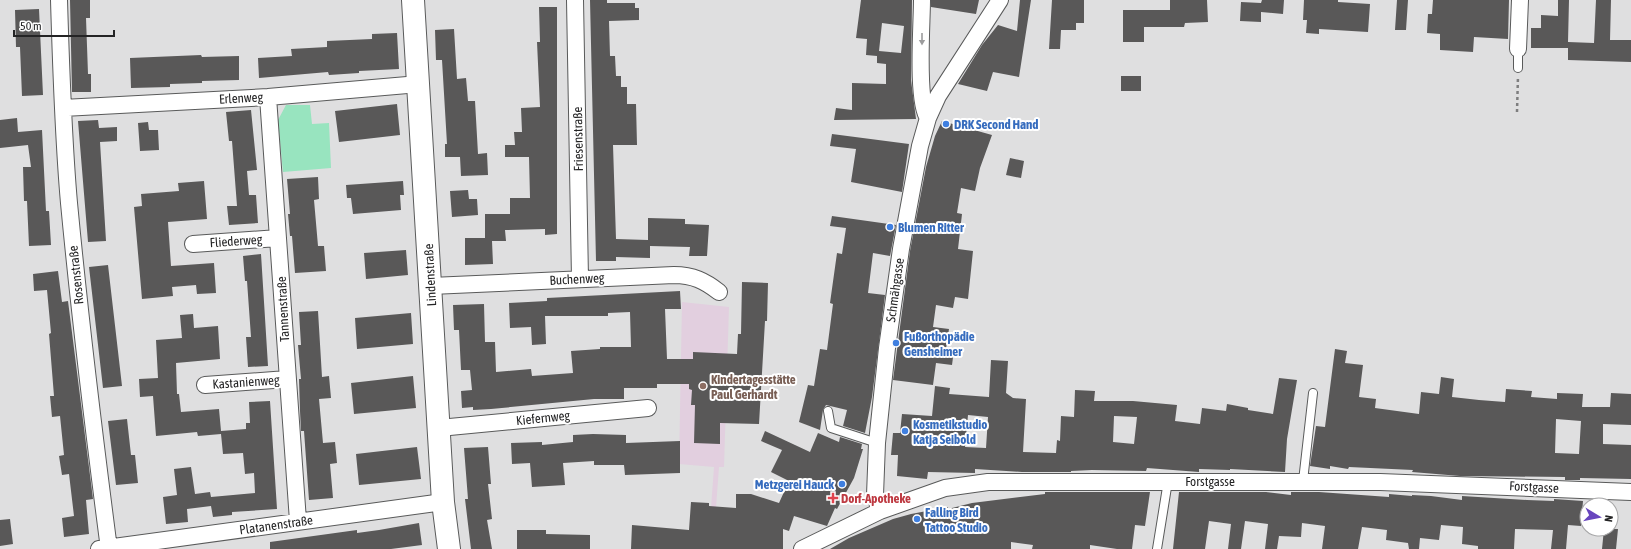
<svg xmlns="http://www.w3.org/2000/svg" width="1631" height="549" font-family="'Asap Condensed',sans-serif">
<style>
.education{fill:#e2cfdf}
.green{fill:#98e4bf}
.building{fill:#595858;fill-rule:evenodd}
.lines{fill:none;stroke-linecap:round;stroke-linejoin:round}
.lane-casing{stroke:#595a5a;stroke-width:10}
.street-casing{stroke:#595a5a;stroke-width:18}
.secondary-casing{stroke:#595a5a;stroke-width:24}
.path{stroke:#7e7e7f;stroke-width:2.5;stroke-dasharray:3 3;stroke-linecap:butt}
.lane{stroke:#fff;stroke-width:8}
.street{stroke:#fff;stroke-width:16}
.secondary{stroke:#fff;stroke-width:22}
.oneway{fill:#9c9c9d}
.shop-dot{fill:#3f7fe0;stroke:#fff;stroke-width:1.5}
.education-dot{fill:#8d6e63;stroke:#fff;stroke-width:1.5}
.health-dot{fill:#e0444e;stroke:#fff;stroke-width:1.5}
.labels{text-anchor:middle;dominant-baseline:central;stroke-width:4;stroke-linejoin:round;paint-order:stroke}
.street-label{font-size:13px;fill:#242425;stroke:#fff}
.shop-label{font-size:13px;font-weight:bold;fill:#366cbe;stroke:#fff;text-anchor:start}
.education-label{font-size:13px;font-weight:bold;fill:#785e54;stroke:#fff;text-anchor:start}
.health-label{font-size:13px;font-weight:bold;fill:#be3a42;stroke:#fff;text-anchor:start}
</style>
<rect width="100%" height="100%" fill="#dfdfe0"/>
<path class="education" d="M682,302L729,307L724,467H719L713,549H708L714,467L679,464Z"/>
<path class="green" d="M286,105H310L312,124L329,123L331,168L283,172L278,120Z"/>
<path class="building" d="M70,0H90V18H86L88,74H91V92H72Z
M590,0H607V3H635V8H639V20L609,21L610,56H615L616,76H621V87H627V104H636L637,145H613L616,239L648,240V218L685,219V224L709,225L707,256H689L690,247L650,246V258L616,257V261H596Z
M861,0H912L911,80L916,119L834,120L836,108L852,110V83L886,84V64L877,63V56L866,55L867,39L856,38ZM882,23L904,26L901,53L879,51Z
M931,0H979L976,14L931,7Z
M1020,0H1031L1019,77L993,72L987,91L958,84L982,45L998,25L1017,31Z
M1052,0H1084V23H1076V30H1061L1060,49H1049Z
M1170,0H1207L1208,22L1185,23L1184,27H1144V42H1123V10H1170Z
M1262,0H1284L1283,14L1261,12V22L1240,21L1241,2L1261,3Z
M1304,0H1338V2L1370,4L1368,32L1319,29V34L1306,33L1307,20H1303Z
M1397,0H1408L1406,30H1395Z
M1433,0H1509L1508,39L1474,37L1473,52L1440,50V34L1427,33L1428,14H1432Z
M1558,0H1569L1568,42L1594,43L1596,0H1611L1610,40H1631V62L1568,60V48H1531V28H1541V15L1558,16Z
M539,7H557V234L545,235V229L505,230L506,241H492L493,264L465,265V238H485V214H510V198H530L529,157H505V145H515L514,132H522L521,108L540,107L537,42H540Z
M39,9L43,95L22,96L20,47H16L15,10Z
M454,29L457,79L466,78L468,101H475L478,154L487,153L488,175L461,176L460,157H445V144H447L442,60H436L435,30Z
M397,33L399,69L359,71V73L329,75L328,72L259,78L258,58L292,56L291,49L327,47V41L372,39V34Z
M201,55L202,57L239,56V80L202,81V83L170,84V87L131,88L130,58Z
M1121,76H1141V91H1121Z
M397,104L400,135L339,142L335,111Z
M251,110L257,170L247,171L249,195H256L258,223L229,225L227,206H237L232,141H229L226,112Z
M17,118L18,132L42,130L46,211H49L51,245L29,246L27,201H24L23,167H31L28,145L0,148V120Z
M98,120L99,128L117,127V141L100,142L106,241L88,242L78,121Z
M942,121L992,135L980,168L975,191L961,188L957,213L962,214L958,249L973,251L968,299L955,297L953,308L936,305L933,327L949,329L946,349L954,350L952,365L936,363L933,385L893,380L910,251L926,167L935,136Z
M148,122L149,130H158L159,150L140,151L138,123Z
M832,134L909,144L902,192L851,182L856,149L830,146Z
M1010,158L1024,161L1021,178L1006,175Z
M318,177L319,199L314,200L318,246H324L326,271L295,273L292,236H290L288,214H290L287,179Z
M204,181L207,219L168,222L171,266L214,263L216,293L197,294L196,285L172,287L173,296L142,299L134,207L142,206L141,194L179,191L178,183Z
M403,181L404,195H400L401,210L353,214L351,198H347L346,185Z
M468,190L469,199H477L478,215L452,217L450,191Z
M832,216L896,225L890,256L873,253L868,293L885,295L872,397L865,433L843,426L847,410L826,405L823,410L820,430L799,422L808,385L814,386L820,349L827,350L833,304L830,303L837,253L842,254L846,228L830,226Z
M406,250L408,275L366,279L364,253Z
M261,254L268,366L248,367L246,337H251L247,281H245L243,256Z
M108,265L122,386L103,388L89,267Z
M58,271L62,302L68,301L93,499L86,500L89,534L64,537L62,518L74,516L69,474L62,475L59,456L64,455L60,416L52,417L50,396H54L49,334L51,333L47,290L34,291L33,274Z
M742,282L768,283L767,321H765L759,424L720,423V444L694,443L695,405H691L692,390L689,389V384H657V388H624V399H594L491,409L473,410V407L462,408L461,391L472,390L470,370H461L459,330H454L453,305L484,304L485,342H495L496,372L531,369L532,376L573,373L571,351L600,349V347H631L630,312L608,313V316H545L546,344L532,345L531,327L510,328L509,303L547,301V298L680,291L681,309H665L667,359H693V352L737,354L738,334H741Z
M318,311L322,377L329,376L331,398L319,399L323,443L335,442L337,463L330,464L333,498L309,500L304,431H301L300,411L299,379H301L298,345H301L299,312Z
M411,313L413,344L357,349L355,318Z
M193,314L194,328L218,326L220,359L176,363L177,394H179L181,412L219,409L221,431L246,429V423H250L249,402L270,401L277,509L232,512V515L213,517L211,506L187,509L188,522L166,524L163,497L177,495L174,469L191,467L195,494L210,492L211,497L255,493L254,473L245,474L243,453L223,454L221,434L198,436L197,432L156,436L153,396L140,397L139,379L158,378L156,340L182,338L180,315Z
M1335,349L1347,351L1345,363L1363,365L1359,397L1376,399L1375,408L1419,414L1421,392L1439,394L1441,377L1454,379L1452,397L1479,400L1505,402L1506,389L1532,391L1531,397L1557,399V393L1583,394L1582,407H1610L1611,393L1631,394V425L1603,424V444L1631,445V479L1580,478V480H1565V477L1460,476L1412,472L1413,470L1349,467L1348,469L1330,466V469L1310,466L1316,426L1325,427ZM1556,419L1581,421L1579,454L1555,453Z
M991,360L1008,361L1006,393L1013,398L1026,399L1023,452L1056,453L1057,440L1060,441L1061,416L1074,417L1075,390L1095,391L1094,401H1133L1177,405L1175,421L1200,424L1202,408L1226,411L1227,404L1248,408V410L1273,414L1279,378L1297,380L1287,439L1285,472L1230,469V470L1199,469V472L1147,468L1146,471L1092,470L1071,471V472H1022L975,469V473L928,472L927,479L897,476L898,455H891L893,433H900L902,414L932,416L935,386L950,388L949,394L989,397ZM968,415L988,417L986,448L965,447ZM1114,416L1137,417L1134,444L1113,442Z
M413,376L416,408L354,414L351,383Z
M127,419L131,455H135L138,483L116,485L108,421Z
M765,431L810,452L818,433L839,442L840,437L862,444L861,449H863L854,478L837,509L835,508L827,526L794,516L789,531L783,529V549H631L632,525L689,530L691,502L709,503V506L736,508V494H751L779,503L789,481L771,472L782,450L761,441Z
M593,434L626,435V443L680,441V473L625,475L624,465H594V461L563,463L565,485L532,487L530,463L512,464L511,443L542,442V445L573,442V435Z
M417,447L421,479L359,485L356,454Z
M488,447L491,484H488L492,519L487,520L492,549H471L465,499H468L464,448Z
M1045,492H1150L1145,526L1135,525L1132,549H1117L1090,545V549H1032L1033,545L1011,542V549H830L849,538L893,519L911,514L948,507V509L972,503L1045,494Z
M1179,492H1266L1291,495V492H1319L1389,497V494L1412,496V495L1431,496L1462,500V496L1527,500L1554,501V499L1583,501L1581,526L1568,525L1566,549H1551L1553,530L1515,529L1514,549H1478V546L1462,544L1463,527L1441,525L1439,540L1420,538L1419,549H1409L1408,543L1386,540L1387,530L1362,527L1358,549H1322L1325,526L1302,523L1301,537L1279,536L1277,549H1265L1268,524L1245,521L1241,549H1228L1231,524L1209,521L1205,549H1173Z
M10,519L13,544L0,546V520Z
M419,523L422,545L391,549H270V542L357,530V533L379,530Z
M1604,529H1618L1616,549H1602Z
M517,530H546V534L590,535V549H517Z"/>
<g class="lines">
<defs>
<path id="lane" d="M1518,68V49
M828,411L831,428L877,443
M1303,481L1313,393
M1157,549L1168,481"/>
<path id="street" d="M59,0C61,68 63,135 69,203C80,319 94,434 109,549
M575,0L580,279
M922,0C922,24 916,101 928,118
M1518,49L1520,0
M268,97L298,521
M63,108L268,97L419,84
M193,244L278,238
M431,286L674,275C693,275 705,281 719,292
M205,385L287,379
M439,428L648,408
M880,511L875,495L877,443L887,348L901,249L920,146L928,118L938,96L1000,0
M99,549L443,502
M802,549L880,511L945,488L988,482H1380L1631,492"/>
<path id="secondary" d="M413,0L443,502L449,549"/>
</defs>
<use href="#lane" class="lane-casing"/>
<use href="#street" class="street-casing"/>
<use href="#secondary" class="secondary-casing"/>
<path class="path" d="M1517,112L1518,76"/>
<use href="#lane" class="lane"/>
<use href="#street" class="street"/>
<use href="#secondary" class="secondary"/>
</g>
<defs><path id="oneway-solid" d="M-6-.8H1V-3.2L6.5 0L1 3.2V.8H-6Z"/></defs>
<use class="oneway" href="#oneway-solid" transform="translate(922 39) rotate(90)"/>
<g class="shop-dot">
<circle cx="946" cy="124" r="4"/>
<circle cx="890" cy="227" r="4"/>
<circle cx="896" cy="343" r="4"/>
<circle cx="905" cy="431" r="4"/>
<circle cx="842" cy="484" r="4"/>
<circle cx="917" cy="519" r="4"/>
</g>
<circle class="education-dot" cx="703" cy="386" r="4"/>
<path class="health-dot" d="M831 492h4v4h4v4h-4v4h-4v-4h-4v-4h4z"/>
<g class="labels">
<g class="street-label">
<text transform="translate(241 98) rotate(-3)">Erlenweg</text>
<text transform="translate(578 139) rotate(-91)">Friesenstraße</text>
<text transform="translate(236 241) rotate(-4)">Fliederweg</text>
<text transform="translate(76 275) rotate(-96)">Rosenstraße</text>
<text transform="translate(430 275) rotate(-93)">Lindenstraße</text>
<text transform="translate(577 279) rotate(-3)">Buchenweg</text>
<text transform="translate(895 290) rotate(-82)">Schmähgasse</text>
<text transform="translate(283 309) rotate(-93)">Tannenstraße</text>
<text transform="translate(246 382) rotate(-4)">Kastanienweg</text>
<text transform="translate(543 418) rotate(-6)">Kiefernweg</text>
<text x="1210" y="481">Forstgasse</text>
<text transform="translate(1534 487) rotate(3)">Forstgasse</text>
<text transform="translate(276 525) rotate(-8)">Platanenstraße</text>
</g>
<g class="shop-label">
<text x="954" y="124">DRK Second Hand</text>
<text x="898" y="227">Blumen Ritter</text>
<text x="904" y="336">Fußorthopädie<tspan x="904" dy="15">Gensheimer</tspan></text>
<text x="913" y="424">Kosmetikstudio<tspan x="913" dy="15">Katja Seibold</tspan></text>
<text x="834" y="484" text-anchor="end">Metzgerei Hauck</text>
<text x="925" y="512">Falling Bird<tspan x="925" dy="15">Tattoo Studio</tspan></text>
</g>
<g class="education-label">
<text x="711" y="379">Kindertagesstätte<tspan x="711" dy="15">Paul Gerhardt</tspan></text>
</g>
<g class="health-label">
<text x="841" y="498">Dorf-Apotheke</text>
</g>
</g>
<g transform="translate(1599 517) rotate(100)"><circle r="19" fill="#ffffff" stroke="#a7a7a8"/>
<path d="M0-3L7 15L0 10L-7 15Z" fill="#6845be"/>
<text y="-6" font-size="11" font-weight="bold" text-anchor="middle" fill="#242425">N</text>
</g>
<path d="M14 30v6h100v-6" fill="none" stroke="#242425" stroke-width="2"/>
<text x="20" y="30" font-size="12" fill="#242425" stroke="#ffffff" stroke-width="3" paint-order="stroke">50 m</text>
</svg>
